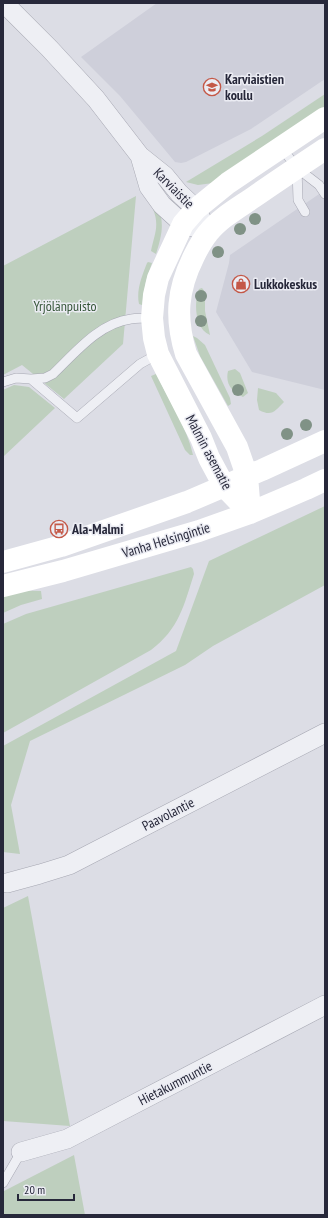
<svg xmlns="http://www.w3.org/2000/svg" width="328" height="1218" font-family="'PT Sans Narrow',sans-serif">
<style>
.built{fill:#cecfda}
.green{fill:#becfbe}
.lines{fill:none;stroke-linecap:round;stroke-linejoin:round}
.service-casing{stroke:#a6a7b2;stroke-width:10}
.minor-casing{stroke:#a6a7b2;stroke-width:20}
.service{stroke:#eeeff4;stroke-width:9}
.minor{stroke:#eeeff4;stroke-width:19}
.secondary{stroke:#fff;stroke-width:22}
.tree{fill:#809286}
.labels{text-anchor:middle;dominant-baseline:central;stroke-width:3;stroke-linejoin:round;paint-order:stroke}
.poi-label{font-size:14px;font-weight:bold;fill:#27283a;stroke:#ebecf3;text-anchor:start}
.street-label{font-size:14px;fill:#27283a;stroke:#ebecf3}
.park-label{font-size:14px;fill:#355538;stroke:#ebecf3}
</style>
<rect width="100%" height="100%" fill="#dcdde5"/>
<path class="built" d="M157,3H325V79L251,129L186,162L181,163L175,162L120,96L81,57Z
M325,190V390L252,372L216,312L229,263L230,255Z"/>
<path class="green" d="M325,94V109L213,183L198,185L186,182L262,136Z
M136,196L123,344L64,399L22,365L3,375V266Z
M157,203C165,223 162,235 156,254L151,251C154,235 160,226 153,209Z
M148,262L152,263L146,281L142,305L139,304C136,290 142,276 147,263Z
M202,288L205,292V311L210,335C194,329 194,301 199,289Z
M193,336L197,338L205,345L230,398L231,404L228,406L200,356Z
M235,369L240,373L248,393L243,397C232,392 225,384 228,371Z
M156,374C169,400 187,427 193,455H190L185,450L151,376Z
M14,385L29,387L55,408L3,457V390Z
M258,388L276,393L284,402C275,411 272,417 259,410L257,400Z
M325,506V585L213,646L185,665L30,741L11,805L20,854L3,852V746L176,651L209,561Z
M191,567L193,569L194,574C184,605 179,629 151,650L3,733V624L26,614Z
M3,590L41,591L42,599L21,605L3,613Z
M28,896L70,1126L3,1121V908Z
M74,1155L85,1215H3L4,1191Z"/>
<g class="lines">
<defs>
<path id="service" d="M281,147L297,168L298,200L305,212
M297,168L319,185L325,194
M31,379L45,378L53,374C75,353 99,323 131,319C138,318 145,318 152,318
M3,382L16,378L31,379L77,418L140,364L158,354
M3,1183L21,1152"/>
<path id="minor" d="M4,3L49,48L96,99L140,156L165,176L179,193L196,209L208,232
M140,156L149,187L162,205L183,224L196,228
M7,883L40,874L69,865L325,733
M21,1152L67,1139L325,1005"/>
</defs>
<use href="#service" class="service-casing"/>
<use href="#minor" class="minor-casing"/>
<use href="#service" class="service"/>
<use href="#minor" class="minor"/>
<path class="secondary" d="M250,513L224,486L209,458L201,438L158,354L154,338L152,318L154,295L158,278L183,224L196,209L228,183L325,118
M250,513L247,476L237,447L186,354C175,318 177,290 194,256C198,248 202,240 208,233C220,218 238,208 254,197C277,181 301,165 325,149
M3,562L61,546L187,502L262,470L325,441
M3,586L63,571L199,531L250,513L306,489L325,480"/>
</g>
<g class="tree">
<circle cx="255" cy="219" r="6"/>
<circle cx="240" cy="229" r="6"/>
<circle cx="218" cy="252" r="6"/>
<circle cx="201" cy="296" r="6"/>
<circle cx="201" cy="321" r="6"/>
<circle cx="238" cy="390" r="6"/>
<circle cx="306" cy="425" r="6"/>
<circle cx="287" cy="434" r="6"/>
</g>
<defs>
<symbol id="school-ring" viewBox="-11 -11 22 22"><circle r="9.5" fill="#ebecf3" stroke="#c45847" stroke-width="1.5"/><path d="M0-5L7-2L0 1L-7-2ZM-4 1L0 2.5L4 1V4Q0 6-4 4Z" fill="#c45847"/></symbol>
<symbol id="shop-ring" viewBox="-11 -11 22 22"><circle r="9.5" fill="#ebecf3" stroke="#c45847" stroke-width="1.5"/><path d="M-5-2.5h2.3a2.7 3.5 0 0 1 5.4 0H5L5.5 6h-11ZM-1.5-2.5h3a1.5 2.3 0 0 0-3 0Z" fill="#c45847"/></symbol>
<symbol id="bus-ring" viewBox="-11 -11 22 22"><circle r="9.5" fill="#ebecf3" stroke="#c45847" stroke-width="1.5"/><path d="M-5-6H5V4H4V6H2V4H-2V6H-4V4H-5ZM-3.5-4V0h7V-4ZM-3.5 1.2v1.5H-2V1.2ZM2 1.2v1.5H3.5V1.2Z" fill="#c45847"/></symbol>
</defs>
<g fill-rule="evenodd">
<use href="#school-ring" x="202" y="77" width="20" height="20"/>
<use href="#shop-ring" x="231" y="274" width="20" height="20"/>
<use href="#bus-ring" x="49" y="519" width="20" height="20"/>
</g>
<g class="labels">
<g class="poi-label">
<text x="225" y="79">Karviaistien<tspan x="225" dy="16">koulu</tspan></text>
<text x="254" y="284">Lukkokeskus</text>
<text x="72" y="529">Ala-Malmi</text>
</g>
<g class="street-label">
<text transform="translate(174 188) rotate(45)">Karviaistie</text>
<text transform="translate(209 452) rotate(62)">Malmin asematie</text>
<text transform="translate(166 540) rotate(-17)">Vanha Helsingintie</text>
<text transform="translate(168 814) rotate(-27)">Paavolantie</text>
<text transform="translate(175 1083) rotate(-27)">Hietakummuntie</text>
</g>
<g class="park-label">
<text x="65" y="306">Yrjölänpuisto</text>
</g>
</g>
<rect width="328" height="1218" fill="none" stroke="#27283a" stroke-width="8"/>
<path d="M18 1194v6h56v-6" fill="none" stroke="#27283a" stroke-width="2"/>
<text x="24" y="1194" font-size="12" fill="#27283a" stroke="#ebecf3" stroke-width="3" paint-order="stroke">20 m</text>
</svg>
